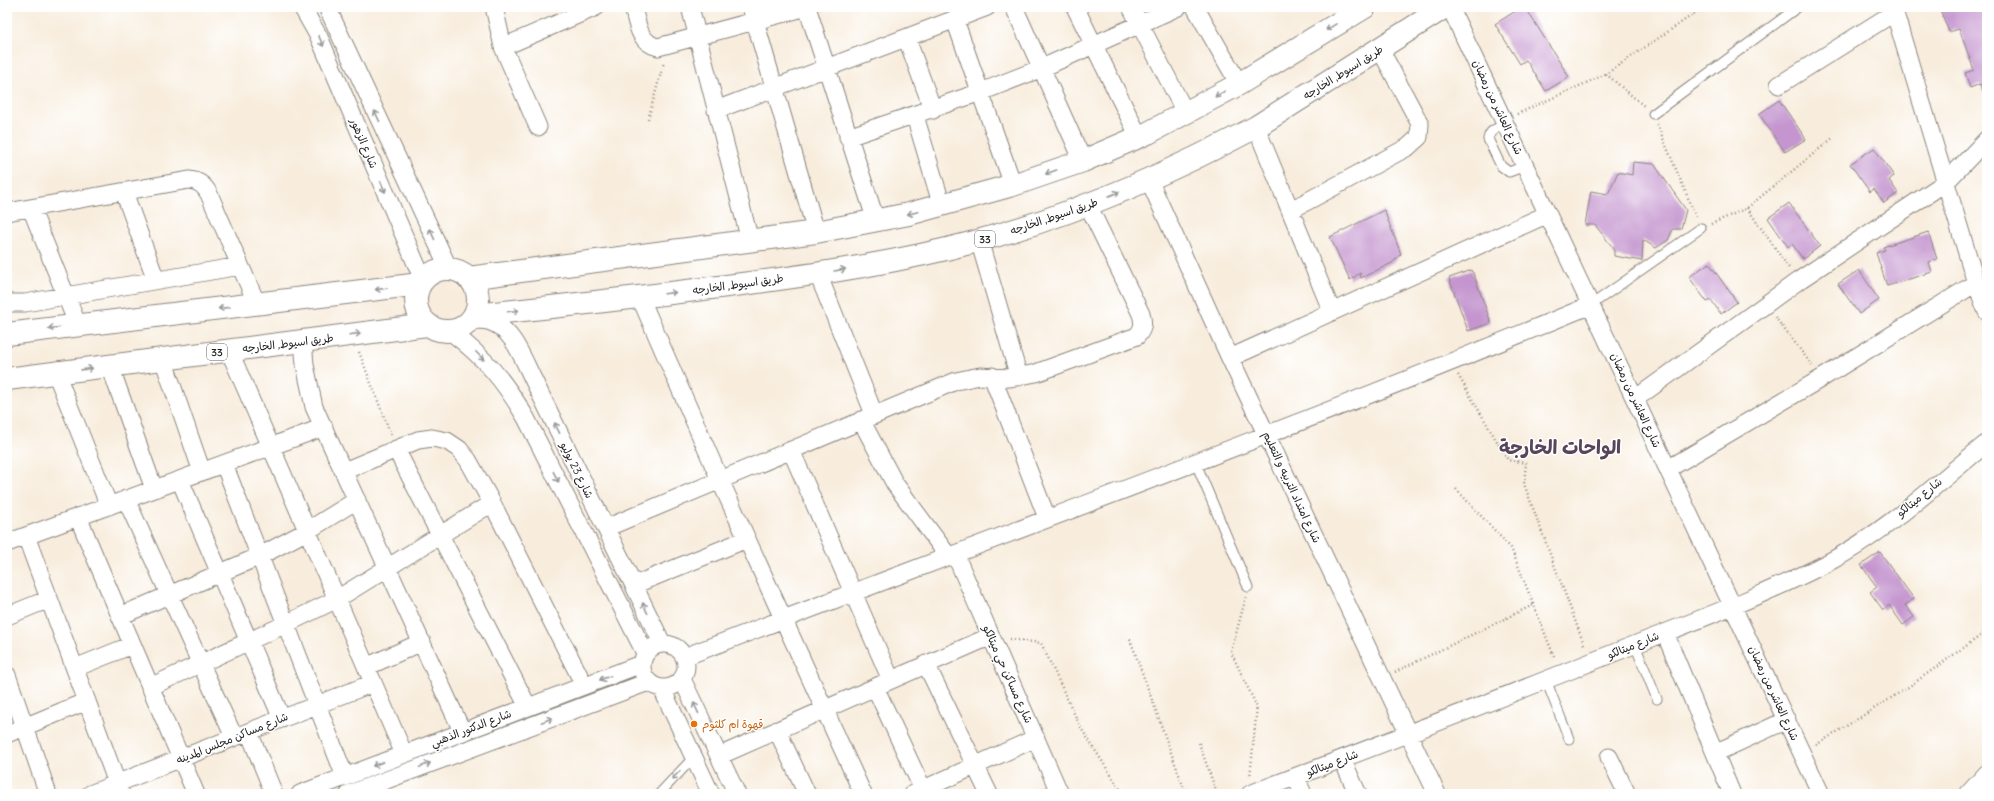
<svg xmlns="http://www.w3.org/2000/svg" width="1994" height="801" font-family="Delius,'Playpen Sans Arabic',sans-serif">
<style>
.building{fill:#c495cf}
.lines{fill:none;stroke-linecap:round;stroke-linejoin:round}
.lane-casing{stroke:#8a847c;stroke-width:11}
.street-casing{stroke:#8a847c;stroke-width:19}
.highway-casing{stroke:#8a847c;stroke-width:24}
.path{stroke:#8a847c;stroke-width:2.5;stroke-dasharray:1 3;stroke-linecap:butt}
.lane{stroke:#fff;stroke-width:9}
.street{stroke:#fff;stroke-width:17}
.highway{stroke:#fff;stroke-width:22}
.oneway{stroke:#999}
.food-dot{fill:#e8710a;stroke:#fff;stroke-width:1.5}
.labels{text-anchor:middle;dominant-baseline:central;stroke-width:3;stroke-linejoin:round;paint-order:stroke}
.shield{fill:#fff;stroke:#606060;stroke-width:1}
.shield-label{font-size:10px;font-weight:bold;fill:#1c1c1c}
.street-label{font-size:11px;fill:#1c1c1c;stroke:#fff}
.food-label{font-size:11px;fill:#c56008;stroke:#fff;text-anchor:start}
.town-label{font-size:19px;font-weight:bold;fill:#57465b;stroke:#fff}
</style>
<rect width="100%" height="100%" fill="#fff"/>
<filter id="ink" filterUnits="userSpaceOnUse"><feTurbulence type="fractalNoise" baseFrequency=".025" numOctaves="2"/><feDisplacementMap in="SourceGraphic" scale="8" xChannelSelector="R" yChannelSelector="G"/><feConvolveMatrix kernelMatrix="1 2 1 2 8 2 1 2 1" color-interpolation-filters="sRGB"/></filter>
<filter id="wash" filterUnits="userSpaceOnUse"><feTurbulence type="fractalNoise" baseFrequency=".012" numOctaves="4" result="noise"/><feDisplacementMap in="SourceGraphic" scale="16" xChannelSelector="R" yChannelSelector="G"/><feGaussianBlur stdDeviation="0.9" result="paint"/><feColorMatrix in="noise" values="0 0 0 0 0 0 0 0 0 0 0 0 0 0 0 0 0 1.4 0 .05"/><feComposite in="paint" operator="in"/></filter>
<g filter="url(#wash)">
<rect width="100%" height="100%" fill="#f8eddd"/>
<g id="blocks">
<path class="building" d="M1522,7H1525L1569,77L1546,91L1526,60L1520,64L1495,24Z
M1939,7H1987V99L1980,84L1970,88L1965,73L1974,70L1959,29L1949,32Z
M1779,100L1806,139L1785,152L1759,114Z
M1874,148L1894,176L1889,180L1898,193L1884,203L1874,189L1870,192L1850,164Z
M1633,162L1654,164L1686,210L1681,229H1673L1668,240L1656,248L1643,240L1642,261L1614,256V249L1595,225H1585L1591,191L1608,194L1618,172L1632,175Z
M1789,203L1820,246L1803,259L1792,244L1788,247L1768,218Z
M1384,210L1401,254L1392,263L1361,278L1360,273L1350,280L1330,237Z
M1928,232L1937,259L1929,262L1932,272L1887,286L1876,253L1885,250L1883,247Z
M1709,263L1737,302L1721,314L1711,300L1707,302L1689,277Z
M1472,270L1491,323L1468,331L1449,278Z
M1859,270L1879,300L1859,314L1838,284Z
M1880,552L1914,599L1905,605L1914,617L1903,625L1889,605L1883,610L1870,592L1877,587L1861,565Z"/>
</g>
</g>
<g filter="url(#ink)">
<use href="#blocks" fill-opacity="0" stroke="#8a847c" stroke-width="1"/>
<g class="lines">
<defs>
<path id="lane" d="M1653,114L1798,7
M1506,125C1497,128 1490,129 1488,139L1501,166L1509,172L1525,166
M1591,305L1701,228
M1195,461L1248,587
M1635,645L1657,699
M1546,680L1569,739
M659,794L694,757"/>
<path id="street" d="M302,7L319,37L423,280
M327,7L449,269
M494,7L503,47L538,127
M633,7C637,23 639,43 658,47L807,7
M690,7L750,241
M751,7L816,232
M807,7L876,221
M1014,7L1083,161
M1075,7L1139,137
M1131,7L1186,114
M1195,7L1239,84
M1450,7L1821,794
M1893,7L1976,283
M955,20L1013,185
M907,39L933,110
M503,47L596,7
M1779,85L1895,12
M716,110L987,7
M915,116L942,206
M1256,127L1332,312
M848,137L981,92L1042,68L1178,7
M1149,180L1230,358L1437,794
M124,192L156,280
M31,208L78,326
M1291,210L1408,147L1419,137L1420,124L1380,49
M7,212L189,180C199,181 204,185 209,194L257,304
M979,240L1019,377
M818,274L874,414
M640,297L720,480L863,794
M7,303H25L240,266
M472,320C477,320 483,320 488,321C512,327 523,359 533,379L662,643
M450,331C486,359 503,379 526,418L645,653
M303,341L305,365L314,407L462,731
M229,350L404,754
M1230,358L1548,214
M163,359L202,472
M110,366L154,489
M56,373L109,506
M992,376L1047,518
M1635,399L1798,281L1946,182L1987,139
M861,420L895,484L949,557
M396,449L528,707
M791,450L891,680
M224,464L345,777
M1668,469L1822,378L1976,283L1987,312
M344,471L418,440L432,438L447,441L459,449L468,460L492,503L584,685
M180,480L282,719
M126,499L234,737
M78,517L196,794
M606,528L956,381L980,376L1010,378L1036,373L1137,336C1143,329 1144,324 1141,314L1088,205
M26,536L121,794
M7,543L324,427
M955,554L1060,794
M634,585L747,539
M7,616L49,599
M120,616L260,556L307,531L357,500
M1665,633L1732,794
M642 666a22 22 0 1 1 44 0a22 22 0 1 1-44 0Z
M684,657C987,541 1292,429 1591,305
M926,664L989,794
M366,667L422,642
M75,668L132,645
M7,675L48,794
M682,679L737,794
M150,687L286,624L337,599L492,503
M875,687L925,794
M662,689L711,794
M777,730L807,794
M249,732L274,794
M7,734L87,701
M1715,753L1787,720
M719,756L991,636
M1609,757L1627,794
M1342,759L1358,794
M1296,777L1303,794
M90,794L373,683
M300,794L641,664
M349,794L648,682
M913,794L1036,738
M1250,794C1373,747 1495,701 1616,652C1687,624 1761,597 1829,562C1886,532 1937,483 1987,443
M1968,794L1987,773"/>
<path id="highway" d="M416 300a31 31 0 1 1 62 0a31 31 0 1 1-62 0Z
M468,278L816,232L909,214L1013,185L1083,161L1148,133L1239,84L1365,7
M474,315C566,306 658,295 750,283C825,273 900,262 974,242C1073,215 1166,175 1256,127L1445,7
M7,334L420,284
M7,379L427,325"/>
</defs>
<use href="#lane" class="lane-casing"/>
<use href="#street" class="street-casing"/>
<use href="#highway" class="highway-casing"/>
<path class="path" d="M1606,74L1644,106
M1517,114L1606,74L1704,7
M648,119L664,62
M1657,124L1696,217
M1747,208L1789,268
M1711,224L1747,208L1834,137
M1775,317L1812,365
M359,352L391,435
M1458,375L1508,460L1526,463L1524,484L1585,647
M1456,489L1511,548L1555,659
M1246,597L1231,652L1257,707L1250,777
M1010,639L1041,643L1081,728L1123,794
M1130,639L1186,794
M1395,672L1533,605
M1199,743L1217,794
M1816,745L1907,688L1987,631"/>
<use href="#lane" class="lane"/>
<use href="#street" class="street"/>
<use href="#highway" class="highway"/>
</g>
<defs><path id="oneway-shaft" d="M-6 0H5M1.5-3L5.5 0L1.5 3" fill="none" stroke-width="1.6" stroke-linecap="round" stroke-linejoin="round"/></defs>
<g class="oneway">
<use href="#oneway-shaft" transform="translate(1331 27) rotate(149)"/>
<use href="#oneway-shaft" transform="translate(321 41) rotate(66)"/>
<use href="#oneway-shaft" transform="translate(1220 94) rotate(150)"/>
<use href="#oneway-shaft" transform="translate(377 116) rotate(-115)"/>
<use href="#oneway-shaft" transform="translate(1051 172) rotate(160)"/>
<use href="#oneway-shaft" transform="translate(383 187) rotate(67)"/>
<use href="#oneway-shaft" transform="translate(1114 194) rotate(-22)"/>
<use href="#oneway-shaft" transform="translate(913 213) rotate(166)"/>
<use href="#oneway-shaft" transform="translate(432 234) rotate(-115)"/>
<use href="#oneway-shaft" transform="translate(840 270) rotate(-10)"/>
<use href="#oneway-shaft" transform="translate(381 289) rotate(173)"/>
<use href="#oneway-shaft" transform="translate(670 293) rotate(-7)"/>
<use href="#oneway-shaft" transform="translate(224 308) rotate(173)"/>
<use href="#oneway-shaft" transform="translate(513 311) rotate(-6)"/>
<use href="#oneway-shaft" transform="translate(54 328) rotate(174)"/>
<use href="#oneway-shaft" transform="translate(355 334) rotate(-7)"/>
<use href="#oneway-shaft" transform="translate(480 356) rotate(45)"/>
<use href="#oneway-shaft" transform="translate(87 369) rotate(-8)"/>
<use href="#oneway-shaft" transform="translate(557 428) rotate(-116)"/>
<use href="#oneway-shaft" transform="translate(556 477) rotate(63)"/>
<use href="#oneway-shaft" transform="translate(645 608) rotate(-116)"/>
<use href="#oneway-shaft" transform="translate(605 678) rotate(159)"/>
<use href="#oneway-shaft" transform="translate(696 708) rotate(-115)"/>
<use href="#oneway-shaft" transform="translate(547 720) rotate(-21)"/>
<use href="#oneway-shaft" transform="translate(378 764) rotate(159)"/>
<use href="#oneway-shaft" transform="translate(425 765) rotate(-21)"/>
<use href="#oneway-shaft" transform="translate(676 775) rotate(135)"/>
</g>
</g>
<circle class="food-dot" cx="694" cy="724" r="4"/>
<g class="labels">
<g class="shield">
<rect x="975" y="231" width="20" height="16" rx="3"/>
<rect x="207" y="344" width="20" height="16" rx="3"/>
</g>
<g class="shield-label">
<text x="985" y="239">33</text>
<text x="217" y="352">33</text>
</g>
<g class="street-label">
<text transform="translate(1343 72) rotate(-32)">طريق اسيوط, الخارجه</text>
<text transform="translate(1498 107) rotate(65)">شارع العاشر من رمضان</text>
<text transform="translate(364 143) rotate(67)">شارع الزهور</text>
<text transform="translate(1054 216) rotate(-19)">طريق اسيوط, الخارجه</text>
<text transform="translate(738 284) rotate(-8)">طريق اسيوط, الخارجه</text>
<text transform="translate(288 343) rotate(-7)">طريق اسيوط, الخارجه</text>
<text transform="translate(1636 400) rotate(65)">شارع العاشر من رمضان</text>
<text transform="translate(577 470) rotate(64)">شارع 23 يوليو</text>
<text transform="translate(1292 487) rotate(65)">شارع امتداد التربيه و التعليم</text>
<text transform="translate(1919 497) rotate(-39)">شارع ميتالكو</text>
<text transform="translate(1633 645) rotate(-22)">شارع ميتالكو</text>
<text transform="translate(1008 674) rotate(66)">شارع مساكن حي ميتالكو</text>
<text transform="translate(1774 693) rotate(65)">شارع العاشر من رمضان</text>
<text transform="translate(471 728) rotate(-21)">شارع الدكتور الذهبي</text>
<text transform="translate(232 738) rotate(-22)">شارع مساكن مجلس المدينه</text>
<text transform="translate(1332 763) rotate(-21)">شارع ميتالكو</text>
</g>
<g class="food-label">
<text x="702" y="724">قهوة ام كلثوم</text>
</g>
<g class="town-label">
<text x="1560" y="447">الواحات الخارجة</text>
</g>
</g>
<rect width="1994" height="801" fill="none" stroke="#fff" stroke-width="24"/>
</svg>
